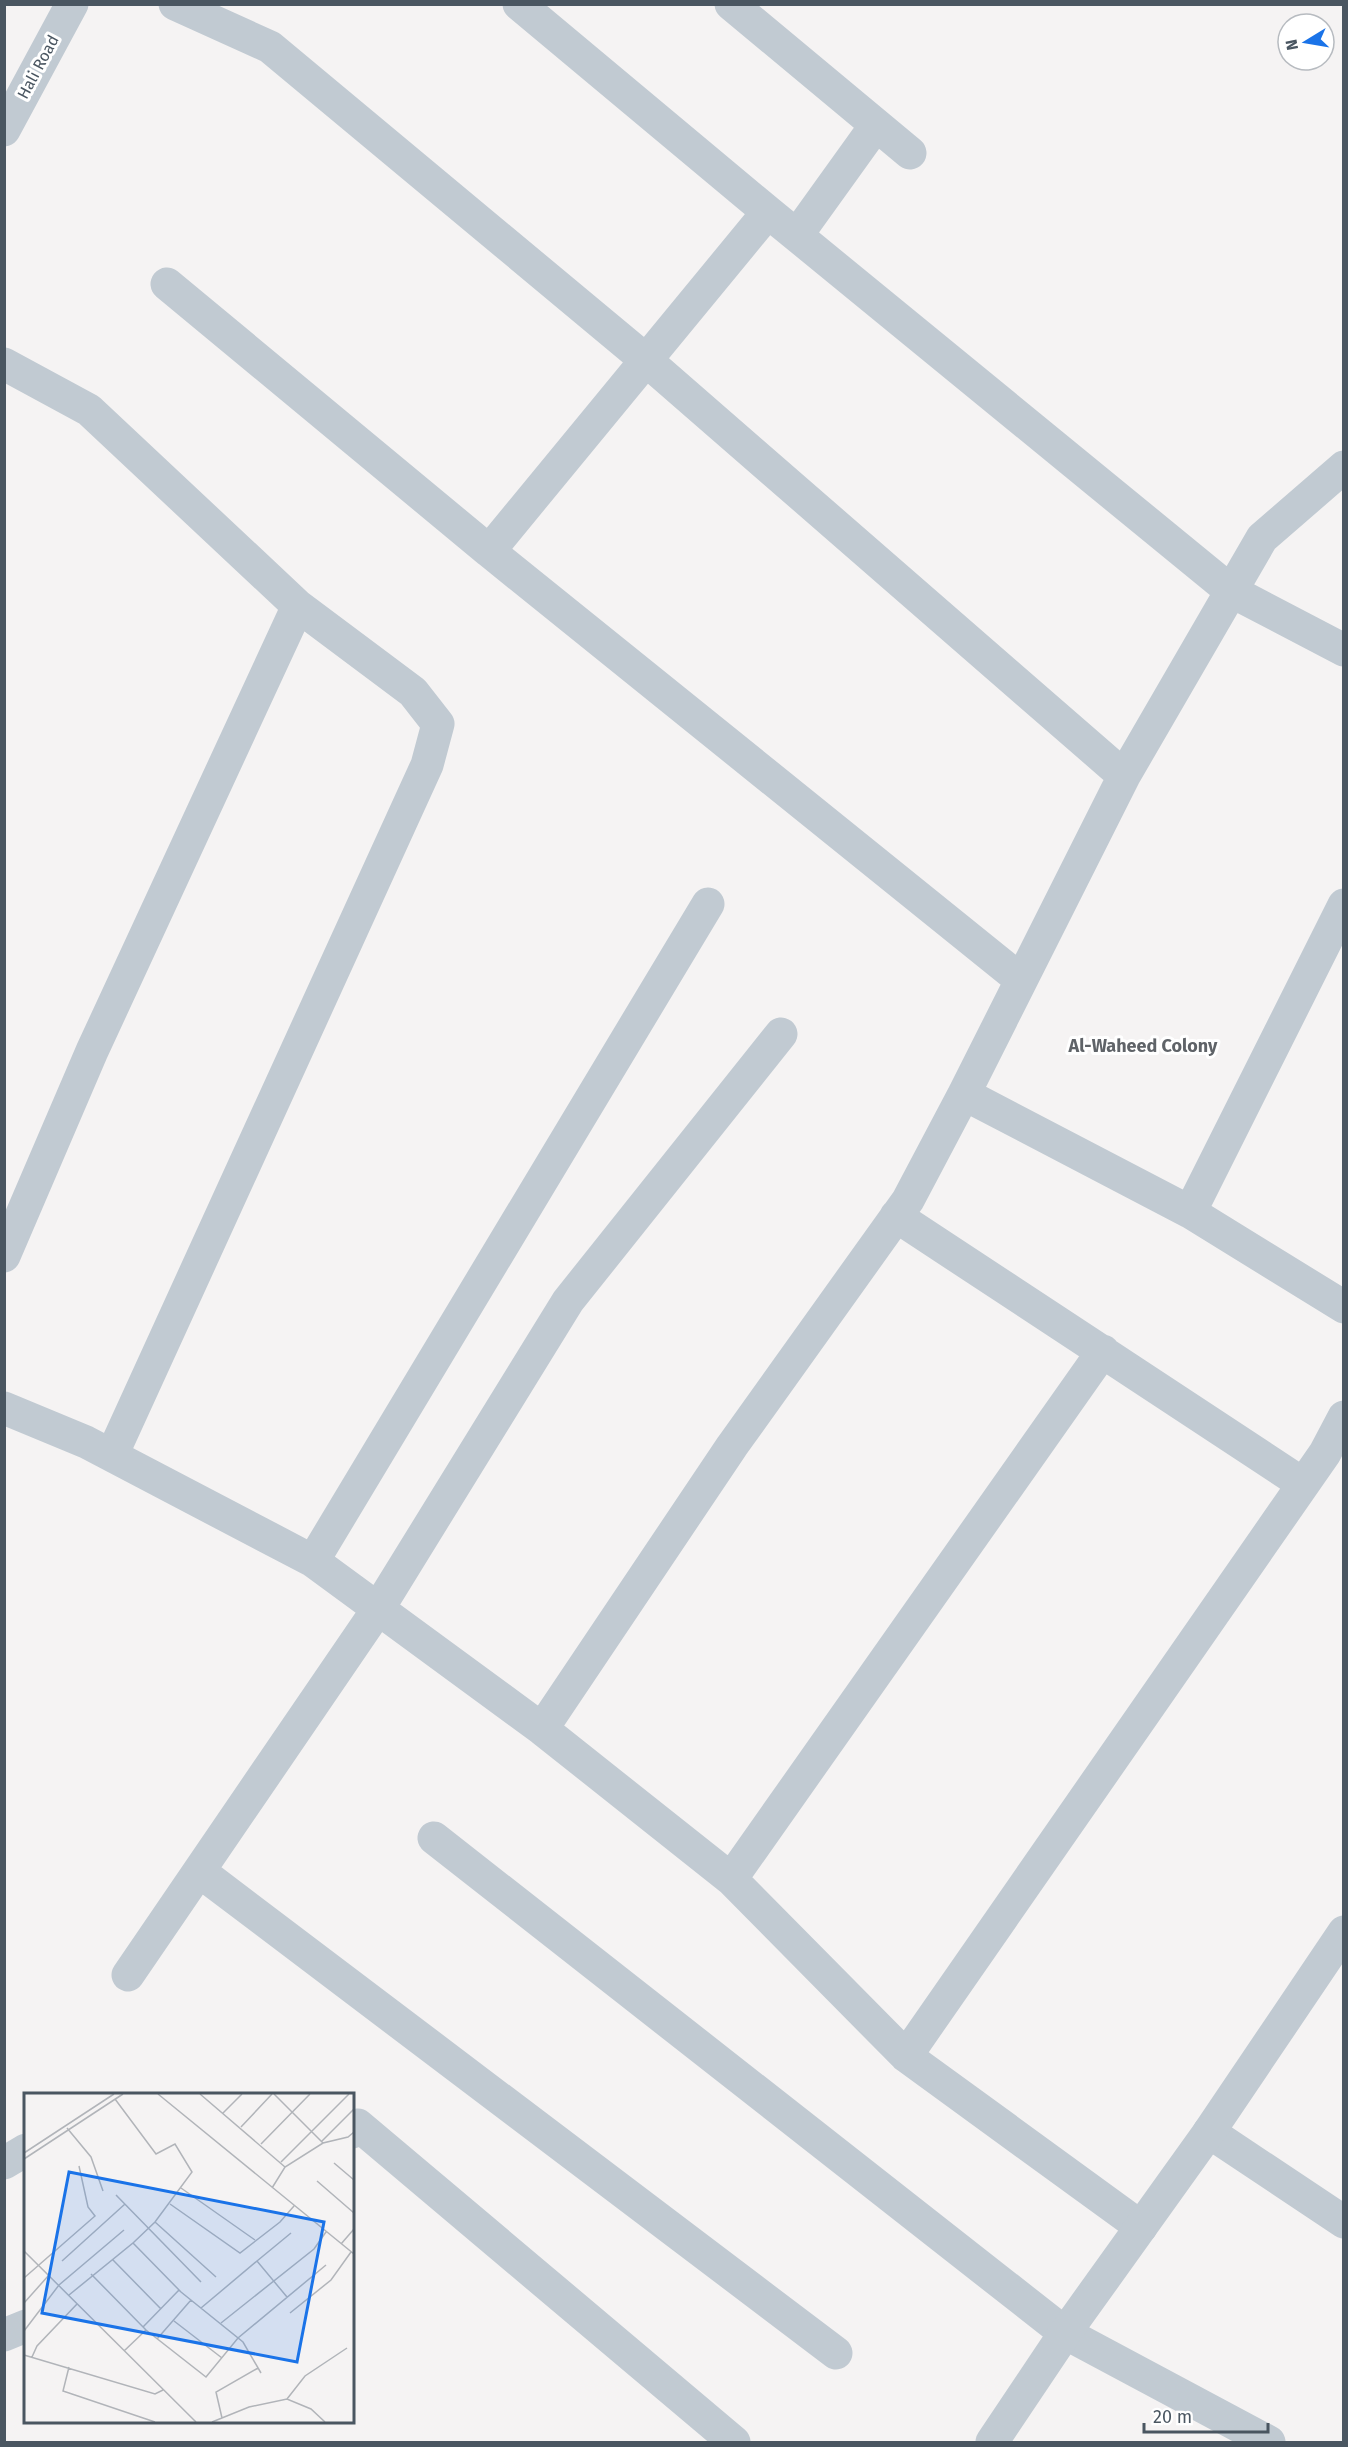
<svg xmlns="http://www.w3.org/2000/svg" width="1348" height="2447" font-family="'Fira Sans',sans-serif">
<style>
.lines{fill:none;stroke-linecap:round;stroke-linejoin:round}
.minor{stroke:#c1cad2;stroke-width:33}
.tertiary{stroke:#c1cad2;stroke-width:33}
.labels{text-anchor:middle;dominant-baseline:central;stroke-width:6;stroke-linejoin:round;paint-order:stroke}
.street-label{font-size:16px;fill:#4a5661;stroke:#fff}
.neighbourhood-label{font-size:18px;font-weight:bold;fill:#5f6368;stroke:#fff}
.inset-road{fill:none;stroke:#b1b4b9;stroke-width:1.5}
.view{fill:#1a73e8;fill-opacity:0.15;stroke:#1a73e8;stroke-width:3}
.inset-edge{fill:none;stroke:#4a5661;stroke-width:3}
</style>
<rect width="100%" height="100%" fill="#f5f3f3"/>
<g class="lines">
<path class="minor" d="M175,4L270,47L647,361L1124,776
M519,4L768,212L1231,591L1344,650
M731,4L910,153
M768,212L489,551L1021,980
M797,235L876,125
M167,284L489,551
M4,364L89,410L298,606L413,692L438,724L427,765L112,1455
M964,1094L1190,1212L1344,1307
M1190,1212L1344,905
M896,1216L1303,1484
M4,1256L92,1051L298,606
M4,1408L86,1442L313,1561L542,1729
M313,1561L708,904
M434,1838L1065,2333L1269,2442
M199,1871L836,2353
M731,1879L1103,1351
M128,1975L378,1609L568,1301L781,1034
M906,2056L1325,1453L1344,1417
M352,2132L358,2125L734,2442
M1209,2132L1344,2222
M4,2163L26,2150
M1141,2227L906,2056L731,1879L542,1729L732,1446L908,1200L964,1094L1124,776L1262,538L1344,467
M4,2335L26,2326"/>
<path class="tertiary" d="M4,130L72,4
M992,2442L1065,2333L1209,2132L1344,1932"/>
</g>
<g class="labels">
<g class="street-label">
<text transform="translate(38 67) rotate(-62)">Hali Road</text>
</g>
<g class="neighbourhood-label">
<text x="1143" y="1046">Al-Waheed Colony</text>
</g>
</g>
<g transform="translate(24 2093)">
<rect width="330" height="330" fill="#f5f3f3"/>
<path class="inset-road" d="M134,1L330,161M176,1L261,74M250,1L299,50M91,6L132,61L151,51L168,79L131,129L109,150M199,20L218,1M217,34L248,1M43,35L67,64L79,98M297,49L330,16M237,51L286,1M0,60L90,1M0,66L99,1M257,69L325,1M310,70L330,87M293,88L330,120M157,95L231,147M248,95L261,74L299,50L324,44L330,39M92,102L177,189M146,111L216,160L256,129L270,113M131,129L192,184M317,151L330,136M0,158L172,329M89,167L137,216M38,168L101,111M233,168L267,140M67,181L122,237L182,284L214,245L302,172M0,185L71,123L64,114L55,73M45,202L109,150L157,199L219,249L237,280M0,210L25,182M177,215L233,168L263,204M266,220L307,187L327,159M150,228L198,265M197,230L290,156L302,139M119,234L155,197M0,238L35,192L100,137M133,246L167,207M100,258L122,237M0,262L131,301L139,297M8,264L13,253L53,211M45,274L39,298L131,329M263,306L281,283L323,255M198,325L192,299L234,275M188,329L225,314L263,306L287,316L301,329"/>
<path class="view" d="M45,79L300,129L273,269L18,220Z"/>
<rect width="330" height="330" class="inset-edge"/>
</g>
<rect width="1348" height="2447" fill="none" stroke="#4a5661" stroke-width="12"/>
<g transform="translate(1306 42) rotate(259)"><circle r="28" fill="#ffffff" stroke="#b7bbc0" stroke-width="1.5"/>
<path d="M0-4.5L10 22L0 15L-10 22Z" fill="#1a73e8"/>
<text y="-9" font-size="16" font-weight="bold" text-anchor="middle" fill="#4a5661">N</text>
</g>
<path d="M1144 2423v9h124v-9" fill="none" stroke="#4a5661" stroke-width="3"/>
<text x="1153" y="2423" font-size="18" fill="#4a5661" stroke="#ffffff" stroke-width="4.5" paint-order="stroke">20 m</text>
</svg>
